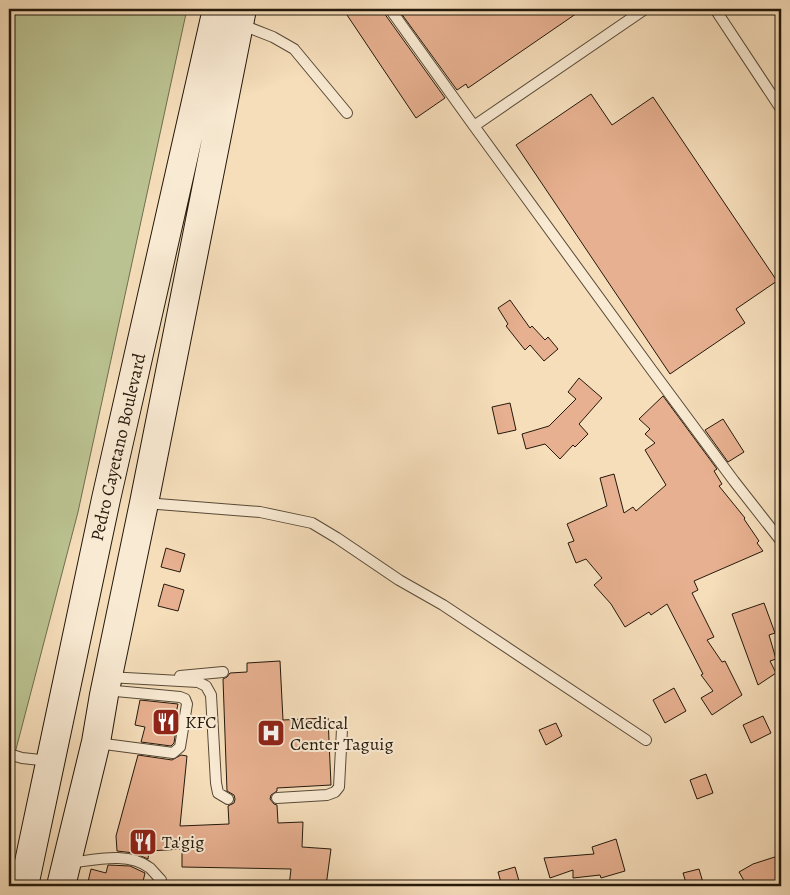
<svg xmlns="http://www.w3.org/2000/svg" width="790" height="895" font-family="Alegreya,serif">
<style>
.green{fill:#bbc291;stroke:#706e4e}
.building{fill:#e7b090;stroke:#24190b}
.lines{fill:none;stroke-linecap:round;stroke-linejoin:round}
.service-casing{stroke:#584a37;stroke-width:12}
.secondary-casing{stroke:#24190b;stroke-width:30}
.service{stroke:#f9ead3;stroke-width:10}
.secondary{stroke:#f9ead3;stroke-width:28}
.labels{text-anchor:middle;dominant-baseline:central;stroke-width:4;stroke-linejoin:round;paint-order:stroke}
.street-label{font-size:18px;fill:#24190b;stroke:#f9ead3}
.poi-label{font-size:18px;fill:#24190b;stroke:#f9ead3;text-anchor:start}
</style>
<rect width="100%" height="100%" fill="#f6debb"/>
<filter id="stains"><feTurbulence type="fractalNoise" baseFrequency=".004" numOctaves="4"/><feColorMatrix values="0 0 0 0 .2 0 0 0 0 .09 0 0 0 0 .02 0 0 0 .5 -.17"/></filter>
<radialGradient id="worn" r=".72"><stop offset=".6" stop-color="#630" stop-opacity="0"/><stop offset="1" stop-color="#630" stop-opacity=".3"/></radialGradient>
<path class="green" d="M9,9H187L78,512L9,776Z"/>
<path class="building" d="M343,9H383L384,13L445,98L416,118Z
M398,9H583L468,88L466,84L457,90Z
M591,94L612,125L653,97L777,281L736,309L745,323L670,374L516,145Z
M510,300L530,328L532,326L545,340L548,337L558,349L544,361L530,345L525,350L506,326L508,324L498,308Z
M579,378L602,398L579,424L588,434L575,447L573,445L560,459L545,444L526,449L522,434L549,426L576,399L568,392Z
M663,396L717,469L714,471L722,484L719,486L745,518L744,519L759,541L757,543L763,551L694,581L698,590L692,593L714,637L707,640L722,662L725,661L742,695L712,715L701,698L713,691L701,675L703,674L667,604L651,615L649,612L625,627L611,604L594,585L602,578L586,559L576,563L568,543L574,541L567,524L607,506L600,478L614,474L624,513L633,507L636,511L666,485L645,450L655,443L645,434L650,429L639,419Z
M510,403L516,430L498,434L492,407Z
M723,419L744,452L728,462L705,430Z
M166,548L185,554L180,572L161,567Z
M164,584L184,590L178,611L158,606Z
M764,603L775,633L769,635L776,659L770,661L776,673L758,685L732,614Z
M280,661L283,720L328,718L331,785L277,788V791L271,795L270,799L274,804L277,805L278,823L303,822L302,847L331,849L326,886H289L291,869L182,867V849L149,851L148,859L134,853L117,851L116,836L138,755L172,760L181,755L187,756L180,826L229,824L228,806L234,803L235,799L234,795L227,791L223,679L227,677L230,673L247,672V663Z
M674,688L686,711L665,723L653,700Z
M140,700L178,704L174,723H177L174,743L171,746L141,742L145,727L135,725Z
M763,716L771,733L751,743L743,725Z
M556,723L562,736L546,745L539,730Z
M706,774L713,793L697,799L690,780Z
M616,839L625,871L601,878L600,875L573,878V870L550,878L544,858L594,854L592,847Z
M781,855V882L777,886H747L739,872L753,864Z
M108,865L130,866L145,873L142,886H87L91,869L106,873Z
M515,867L519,881L502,886L498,872Z
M699,869L704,886H687L683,873Z"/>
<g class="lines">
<defs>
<path id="service" d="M390,9L474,126L645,9
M715,9L781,109
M240,24L273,37L294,49L347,113
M474,126L651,369L734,481L781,541
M145,503L260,512L312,523L337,538L399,580L443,605L646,740
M180,676L223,672
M108,677L198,682L206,686L211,695L216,783L218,793L228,799
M97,743L173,753L180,747L187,704L185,699L180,697L105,690
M9,754L22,758L50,761
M277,798L327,795L335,792L339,787L342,729
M69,863C95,860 128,851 150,868C154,872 157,876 161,880"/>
<path id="secondary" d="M24,886L106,499L217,9
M61,886L96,742L104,695L144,503L242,9"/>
</defs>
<use href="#service" class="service-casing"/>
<use href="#secondary" class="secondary-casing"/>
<use href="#service" class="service"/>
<use href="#secondary" class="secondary"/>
</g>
<defs>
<symbol id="restaurant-square" viewBox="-11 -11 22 22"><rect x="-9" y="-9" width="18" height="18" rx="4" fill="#8f2418" stroke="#f9ead3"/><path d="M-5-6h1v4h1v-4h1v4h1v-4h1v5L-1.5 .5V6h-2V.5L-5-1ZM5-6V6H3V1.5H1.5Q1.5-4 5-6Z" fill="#fff"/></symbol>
<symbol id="hospital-square" viewBox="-11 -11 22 22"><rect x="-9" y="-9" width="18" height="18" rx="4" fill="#8f2418" stroke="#f9ead3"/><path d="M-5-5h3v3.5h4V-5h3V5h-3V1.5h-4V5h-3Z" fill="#fff"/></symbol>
</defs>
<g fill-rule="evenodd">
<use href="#restaurant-square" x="150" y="706" width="32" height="32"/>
<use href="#hospital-square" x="255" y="717" width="32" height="32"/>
<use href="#restaurant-square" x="127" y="826" width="32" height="32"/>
</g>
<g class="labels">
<g class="street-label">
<text transform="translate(118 447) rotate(-77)">Pedro Cayetano Boulevard</text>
</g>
<g class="poi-label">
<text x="185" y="722">KFC</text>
<text x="290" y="723">Medical<tspan x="290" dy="21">Center Taguig</tspan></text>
<text x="162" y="842">Ta'gig</text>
</g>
</g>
<rect width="790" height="895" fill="none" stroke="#f6debb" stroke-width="30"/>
<rect x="10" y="10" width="770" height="875" fill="none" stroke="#24190b" stroke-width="2.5"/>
<rect x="15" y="15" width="760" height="865" fill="none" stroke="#24190b"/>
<rect width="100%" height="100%" filter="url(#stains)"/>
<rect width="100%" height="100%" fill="url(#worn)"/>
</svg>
